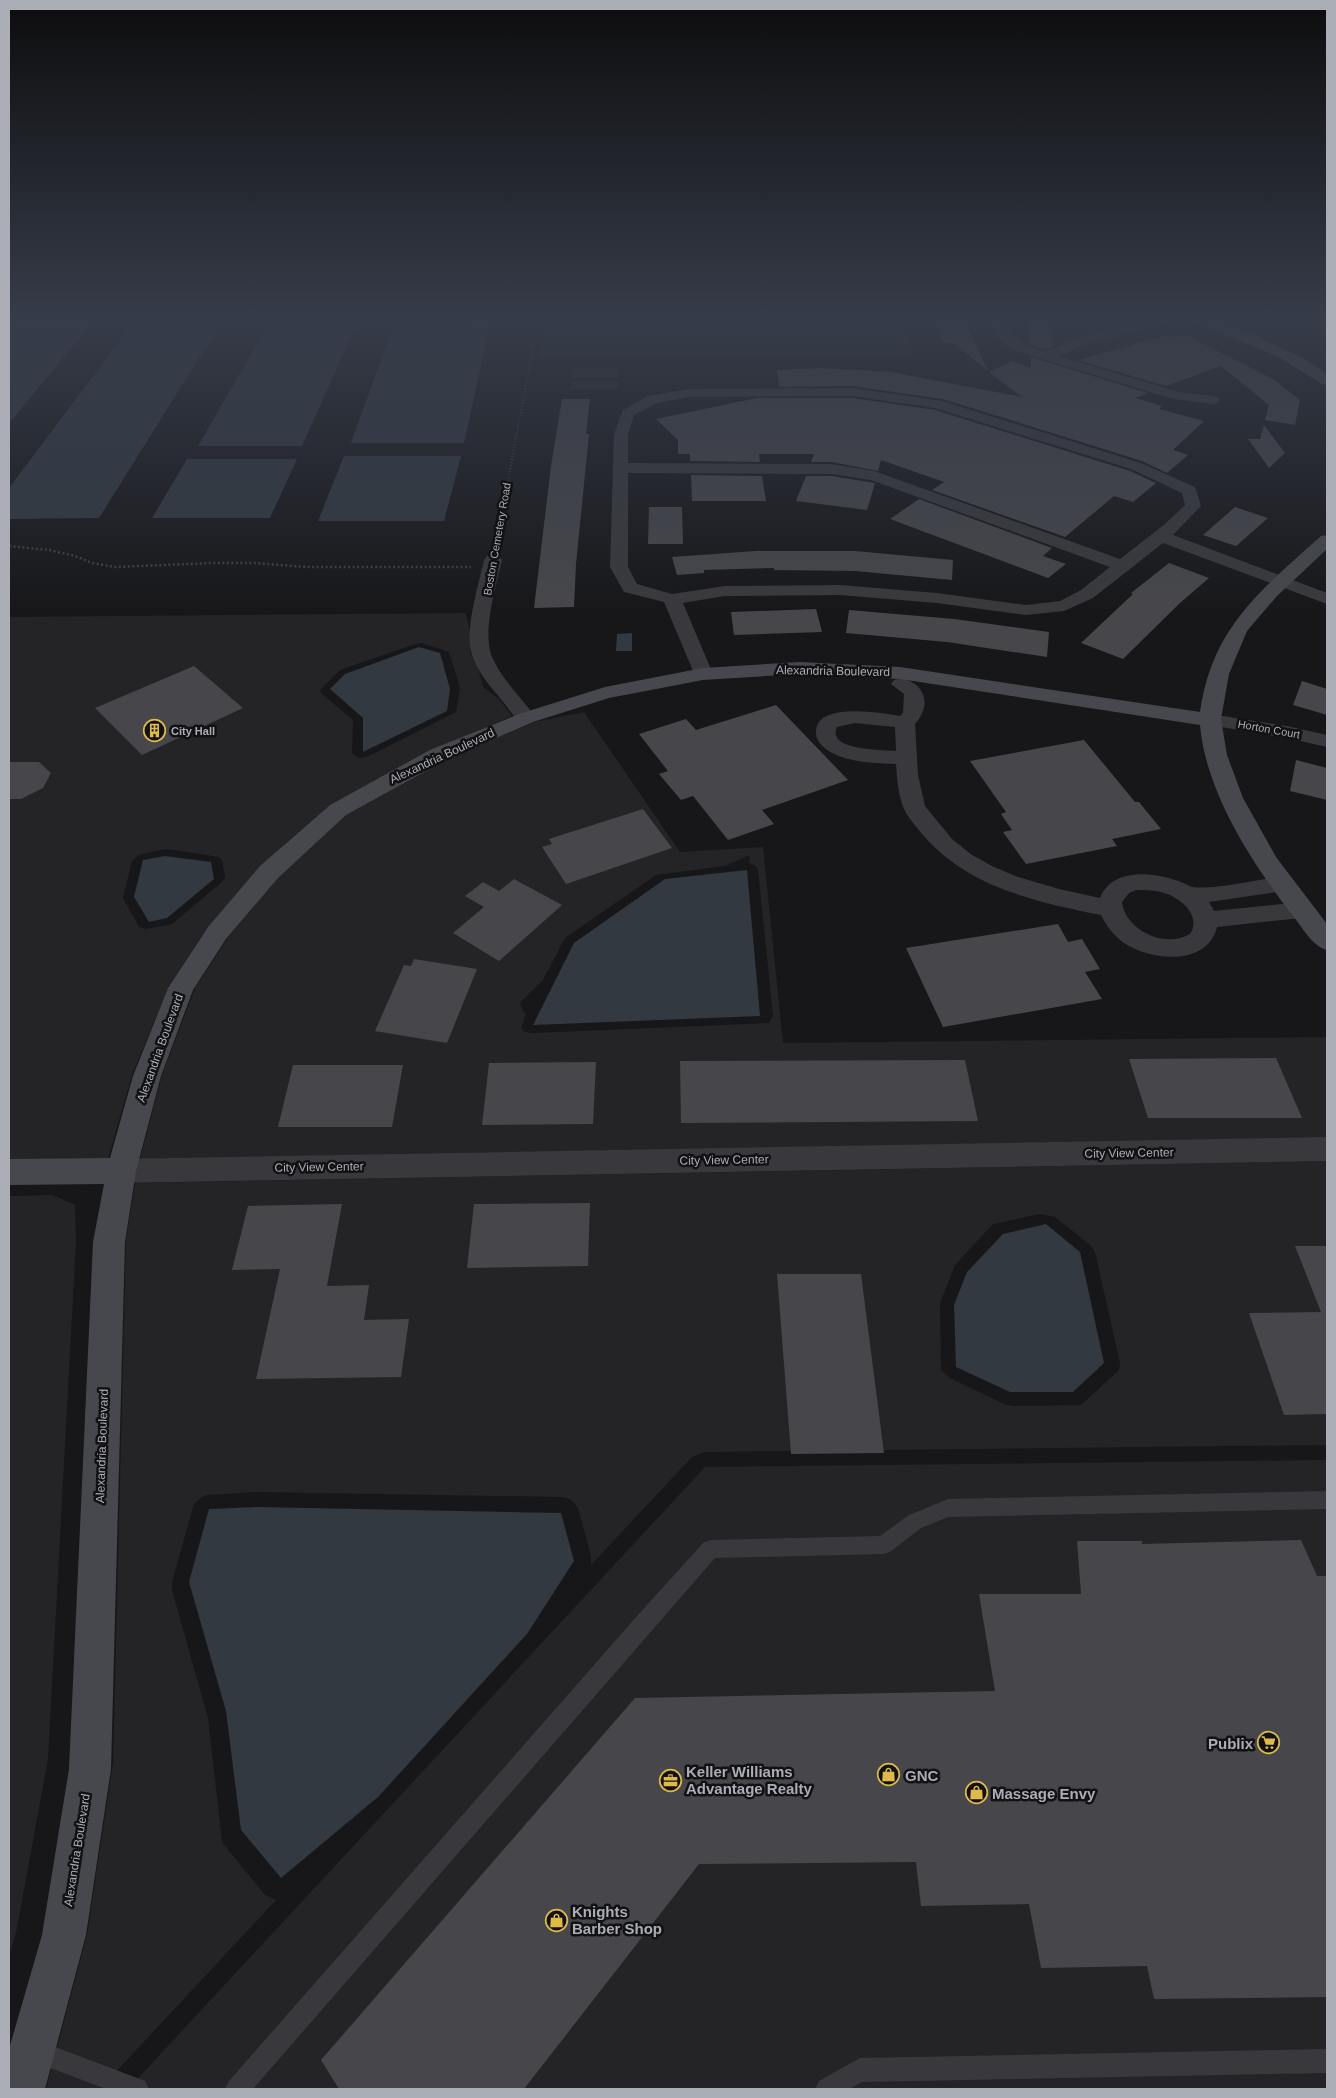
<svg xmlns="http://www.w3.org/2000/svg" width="1336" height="2098" font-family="Arial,sans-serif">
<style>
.built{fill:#242326;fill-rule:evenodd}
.green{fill:#242a25}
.water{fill:#323941}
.building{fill:#47474b}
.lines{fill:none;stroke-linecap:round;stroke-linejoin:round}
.path-far1{stroke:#3f4044;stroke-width:2;stroke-dasharray:1 2;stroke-linecap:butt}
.path{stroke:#3f4044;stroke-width:2.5;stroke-dasharray:2 2.5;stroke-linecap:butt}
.lane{fill:#39393d;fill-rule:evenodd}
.street{fill:#39393d;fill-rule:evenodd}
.secondary{fill:#47484d;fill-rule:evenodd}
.labels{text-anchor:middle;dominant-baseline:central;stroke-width:5;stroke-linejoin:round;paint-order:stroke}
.far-street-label{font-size:11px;fill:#abadb7;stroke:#121214}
.far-poi-label{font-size:11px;font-weight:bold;fill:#abadb7;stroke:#121214;text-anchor:start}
.street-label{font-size:12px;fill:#abadb7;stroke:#121214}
.near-poi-label{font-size:15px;font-weight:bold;fill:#abadb7;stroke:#121214;text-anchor:start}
</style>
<rect width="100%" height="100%" fill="#171719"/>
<path class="built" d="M466,613L470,632V652L479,671L483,687L499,699L512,716L431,751L330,805L288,841L258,870L205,931L169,986L132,1075L108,1159L9,1160V617ZM422,643L449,652L460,688L456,712L369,756L360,758L355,756L352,753L353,720L321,693L320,690L340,670L415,644ZM167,849L219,857L222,860L225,877L222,882L172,924L146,929L139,927L123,898L132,861L136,857L142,854Z
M584,712L680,852L763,847L783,1043L1327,1037V1138L140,1159L162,1075L195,988L229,936L280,875L347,814L445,760L534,722ZM750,855L749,863L756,866L758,870L773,1016L769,1023L533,1033L525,1032L521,1028L526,1013H524L520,1003L543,980L565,938L656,875L725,866Z
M1327,1161V1445L704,1452L692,1457L591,1565V1556L578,1508L572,1500L563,1497L258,1492L207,1495L202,1497L194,1504L172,1582V1590L208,1718L222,1842L265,1895L276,1900L100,2089H46L87,1935L113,1763L126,1240L135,1183ZM1040,1214L1055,1217L1090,1245L1095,1252L1120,1363L1119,1370L1081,1405L1013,1406L1004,1404L950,1378L941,1370L940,1303L955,1265L993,1224Z
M53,1195L75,1205L76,1241L48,1759L16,1933L9,1956V1196Z
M1327,1460V2089H128L705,1467Z"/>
<path class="green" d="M548,319H900L913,356L540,358Z
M572,369H619V378H572Z
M572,381H619L618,390H570Z"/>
<path class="water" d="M9,319H95L12,420H9Z
M491,320L464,443H351L395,321Z
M269,323H357L302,446H198Z
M131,326H219L99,518L9,519V488Z
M344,456H461L444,521H318Z
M187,459H297L270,518H152Z
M632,633V651H616L617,634Z
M419,647L440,653L450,689L447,711L363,752V718L330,689L345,674Z
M165,856L211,862L214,879L167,918L149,922L134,897L143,860Z
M747,870L760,1016L533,1025L574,943L665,879Z
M1046,1224L1080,1252L1104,1363L1073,1392H1010L956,1367L954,1305L967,1272L1003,1234Z
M256,1507L561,1513L574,1561L527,1634L378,1797L281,1878L241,1830L226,1711L189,1582L209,1509Z"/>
<path class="building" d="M934,319H956L957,323H966L988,371L954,343H944Z
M1029,319H1050L1053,346L1045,350L1030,344Z
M1168,335L1173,338L1186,335L1273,379L1300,400L1295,425L1265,420L1269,405L1221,366L1166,386L1078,360Z
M1031,357L1148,393L1135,398L1162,406L1159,409L1204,421L1173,450L1188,455L1167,473L1142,461L943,399L852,386L779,387L777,370L820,368L891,372L1022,397L989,372L1012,361L1031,368Z
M757,398H852L935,410L1130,471L1156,483L1133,502L1114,496L1065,537L932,490L944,482L881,460L878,471L832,462H811L814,454H759L760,462L690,461V454H678V440L656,419Z
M562,399H590L586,434H589L576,564L574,607L534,608L551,466Z
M1264,425L1285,453L1269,468L1248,439H1260Z
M691,475L762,476L766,501H692Z
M806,476H832L875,483L867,510L796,501Z
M919,499L1052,548L1043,556L1066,564L1048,578L890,519Z
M649,507H682L683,544H648Z
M1235,507L1268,518L1236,546L1203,535Z
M756,551H855L953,560L952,580L855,571L774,570V568L704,570V573L677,575L672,557Z
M1169,563L1209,578L1180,603L1123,659L1081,643L1133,594L1131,593Z
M816,609L822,632L734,635L731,612Z
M849,610L954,619L1049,632L1047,657L947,642L846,633Z
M194,666L243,708L142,755L95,708Z
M1302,681L1327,689V715L1293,705Z
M776,705L848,780L762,810L774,824L728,840L693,796L681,800L659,774L668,771L639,734L686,719L696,730Z
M1084,740L1135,802H1139L1161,829L1112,839L1117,846L1026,864L1003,832L1012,830L1001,814L1006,812L970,761Z
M1296,760L1327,768V800L1290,791Z
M9,762H39L51,773L43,788L21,799H9Z
M643,809L672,848L566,884L542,847L552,844L549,839Z
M514,879L562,905L499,961L453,933L484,907L465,896L483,882L499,891Z
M1058,924L1068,942L1082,939L1100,969L1085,972L1102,999L943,1027L906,948Z
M414,959L477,969L447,1043L375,1031L404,965L411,966Z
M1276,1058L1302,1118H1148L1129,1059Z
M965,1060L978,1121L681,1123L680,1061Z
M596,1062L593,1124L482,1125L489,1063Z
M293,1065H403L392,1127H278Z
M590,1203L588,1266L467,1268L474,1204Z
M342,1204L327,1286L369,1285L364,1320L409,1319L401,1377L256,1379L280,1269L232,1270L248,1206Z
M1295,1246H1327V1414L1284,1415L1249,1313L1321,1312Z
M777,1274H861L884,1453L791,1454Z
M1301,1540L1317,1576H1327V1997L1154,1999L1147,1966L1041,1968L1029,1904L921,1906L916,1862L699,1864L524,2089H339L321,2060L635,1698L995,1691L979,1594H1081L1077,1541H1142V1544Z"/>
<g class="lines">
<path class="path-far1" d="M501,519L538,319"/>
<path class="path" d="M496,544L501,518
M9,546L49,550L75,556L92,563L115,567L211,563H254L307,567H471"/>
<path class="lane" d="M1327,1491V1509L948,1517L921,1528L890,1552L883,1554L715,1558L253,2089H225L229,2081L637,1616L704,1542L711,1540L880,1536L909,1515L948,1499Z
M37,2040L145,2081L149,2089H106L29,2060L25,2052L29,2044Z
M1327,2049V2073L862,2082L850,2089H815L819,2081L860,2058Z"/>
<path class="street" d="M988,319H1000C1013,340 1023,344 1045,352C1083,335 1132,319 1173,319L1171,322L1084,345L1058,356L1179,392L1213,396L1218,397L1220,400L1218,403L1213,404L1173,399L1013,350L998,338Z
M852,388L942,401L1141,463L1195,487L1201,506L1173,535L1327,593V604L1163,543L1093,598L1064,611L1026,615L937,603L840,595L725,596L683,603L713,674L710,678L703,680L696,678L664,602L624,592L610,567L614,434L623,410L648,396L689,389ZM852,396L935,408L1131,469L1182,493L1185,505L1165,524L1120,559L874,471L832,464L628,463V434L634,415L657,403L689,397ZM628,473L832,474L871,480L1110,567L1081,590L1060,601L1026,605L937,593L840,585L725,586L672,594L637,584L628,567Z
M493,555L499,556L502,560C496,586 481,635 493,659C503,681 522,698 536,718L533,722C518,726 513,714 504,703C492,688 475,670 471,651C465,629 479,583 484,560L487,556Z
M901,678C926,684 932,705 915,724L918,775L925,806L952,839L972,855L994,867L1018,877L1059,889L1100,898C1112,868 1151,872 1175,880C1181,881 1188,886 1193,887C1213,890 1261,879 1282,876L1290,878L1294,884L1290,890L1209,902L1214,911L1301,902L1309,904L1313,910L1309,916L1301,918L1217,927C1208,965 1156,961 1129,946C1116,939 1107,927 1101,915C1037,902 969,888 924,836C917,828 909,819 904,809C898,795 897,778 896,764C876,763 851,763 832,753C825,749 816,742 816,733C815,701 881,713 900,716L903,713L904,694L891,684L894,680ZM855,723L895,727L896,751C884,750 839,750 836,735C835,733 836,730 837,727ZM1136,890C1145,890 1155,890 1164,893C1181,898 1202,916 1190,934C1165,949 1125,930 1122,902L1129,893Z
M1210,714L1287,726L1327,735V747L1287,738L1203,724L1200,720L1203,716Z
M1327,1137V1161L121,1183L111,1180L107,1171L111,1162L121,1159Z"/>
<path class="secondary" d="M1193,319H1212L1254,335L1303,358L1327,374V385L1322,384L1277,356L1195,322Z
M1327,535V549L1277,596L1247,631L1229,674L1221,719L1227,755L1243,798L1276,857L1327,924V950C1312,946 1303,928 1293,916C1252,863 1206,793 1200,725L900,679L800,674L703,680L609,698L533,722L446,760L346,815L278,878L226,939L193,990L161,1076L136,1171L125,1242L111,1769L86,1935L45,2089H9V2049L42,1935L69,1769L93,1242L104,1184L9,1185V1159L110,1158L133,1076L168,988L208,927L260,866L330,805L430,750L519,714L605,687L703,668L800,662L900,667L1200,712C1212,627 1261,590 1321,536Z"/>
</g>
<linearGradient id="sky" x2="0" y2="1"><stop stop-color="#0d0d0e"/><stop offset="0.52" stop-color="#363c49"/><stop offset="1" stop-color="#363c49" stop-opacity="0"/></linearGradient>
<rect width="1336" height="613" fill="url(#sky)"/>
<defs>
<symbol id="building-ring" viewBox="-11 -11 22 22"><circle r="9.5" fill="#121214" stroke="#dfba49" stroke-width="1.5"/><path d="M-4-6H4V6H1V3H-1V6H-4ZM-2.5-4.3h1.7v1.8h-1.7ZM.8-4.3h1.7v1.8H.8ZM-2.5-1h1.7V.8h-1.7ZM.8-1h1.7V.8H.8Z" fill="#dfba49"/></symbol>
<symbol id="supermarket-ring" viewBox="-11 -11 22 22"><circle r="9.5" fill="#121214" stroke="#dfba49" stroke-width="1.5"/><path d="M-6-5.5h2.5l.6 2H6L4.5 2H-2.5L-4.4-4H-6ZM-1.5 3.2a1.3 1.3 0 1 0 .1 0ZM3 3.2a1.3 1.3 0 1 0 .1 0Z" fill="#dfba49"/></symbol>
<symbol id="shop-ring" viewBox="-11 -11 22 22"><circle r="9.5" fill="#121214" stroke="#dfba49" stroke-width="1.5"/><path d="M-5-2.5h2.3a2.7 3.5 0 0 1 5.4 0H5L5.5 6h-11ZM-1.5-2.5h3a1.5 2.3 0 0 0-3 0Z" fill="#dfba49"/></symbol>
<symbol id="office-ring" viewBox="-11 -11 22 22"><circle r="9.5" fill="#121214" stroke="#dfba49" stroke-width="1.5"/><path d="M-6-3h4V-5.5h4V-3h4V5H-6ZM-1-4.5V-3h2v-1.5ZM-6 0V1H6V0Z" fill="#dfba49"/></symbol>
</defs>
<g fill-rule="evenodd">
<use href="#building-ring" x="142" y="718" width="25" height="25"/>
<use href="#supermarket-ring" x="1256" y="1730" width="25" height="25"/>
<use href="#shop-ring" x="876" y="1762" width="25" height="25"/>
<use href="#office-ring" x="658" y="1768" width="25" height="25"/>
<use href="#shop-ring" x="964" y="1780" width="25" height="25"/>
<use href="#shop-ring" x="544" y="1908" width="25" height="25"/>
</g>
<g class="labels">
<g class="far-street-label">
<text transform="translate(497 539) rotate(-80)">Boston Cemetery Road</text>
<text transform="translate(1269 729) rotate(10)">Horton Court</text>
</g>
<g class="far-poi-label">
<text x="171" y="731">City Hall</text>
</g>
<g class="street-label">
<text transform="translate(833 671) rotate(1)">Alexandria Boulevard</text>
<text transform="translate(442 756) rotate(-25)">Alexandria Boulevard</text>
<text transform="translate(160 1048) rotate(-70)">Alexandria Boulevard</text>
<text transform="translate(1129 1153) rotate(-1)">City View Center</text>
<text transform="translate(724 1160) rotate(-1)">City View Center</text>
<text transform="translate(319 1167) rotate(-1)">City View Center</text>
<text transform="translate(102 1446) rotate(-88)">Alexandria Boulevard</text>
<text transform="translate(77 1850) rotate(-81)">Alexandria Boulevard</text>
</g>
<g class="near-poi-label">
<text x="1253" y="1743" text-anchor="end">Publix</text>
<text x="686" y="1771">Keller Williams<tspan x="686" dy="17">Advantage Realty</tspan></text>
<text x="905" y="1775">GNC</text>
<text x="992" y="1793">Massage Envy</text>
<text x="572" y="1911">Knights<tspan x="572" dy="17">Barber Shop</tspan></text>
</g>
</g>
<rect width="1336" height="2098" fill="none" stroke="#abadb7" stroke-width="20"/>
</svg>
